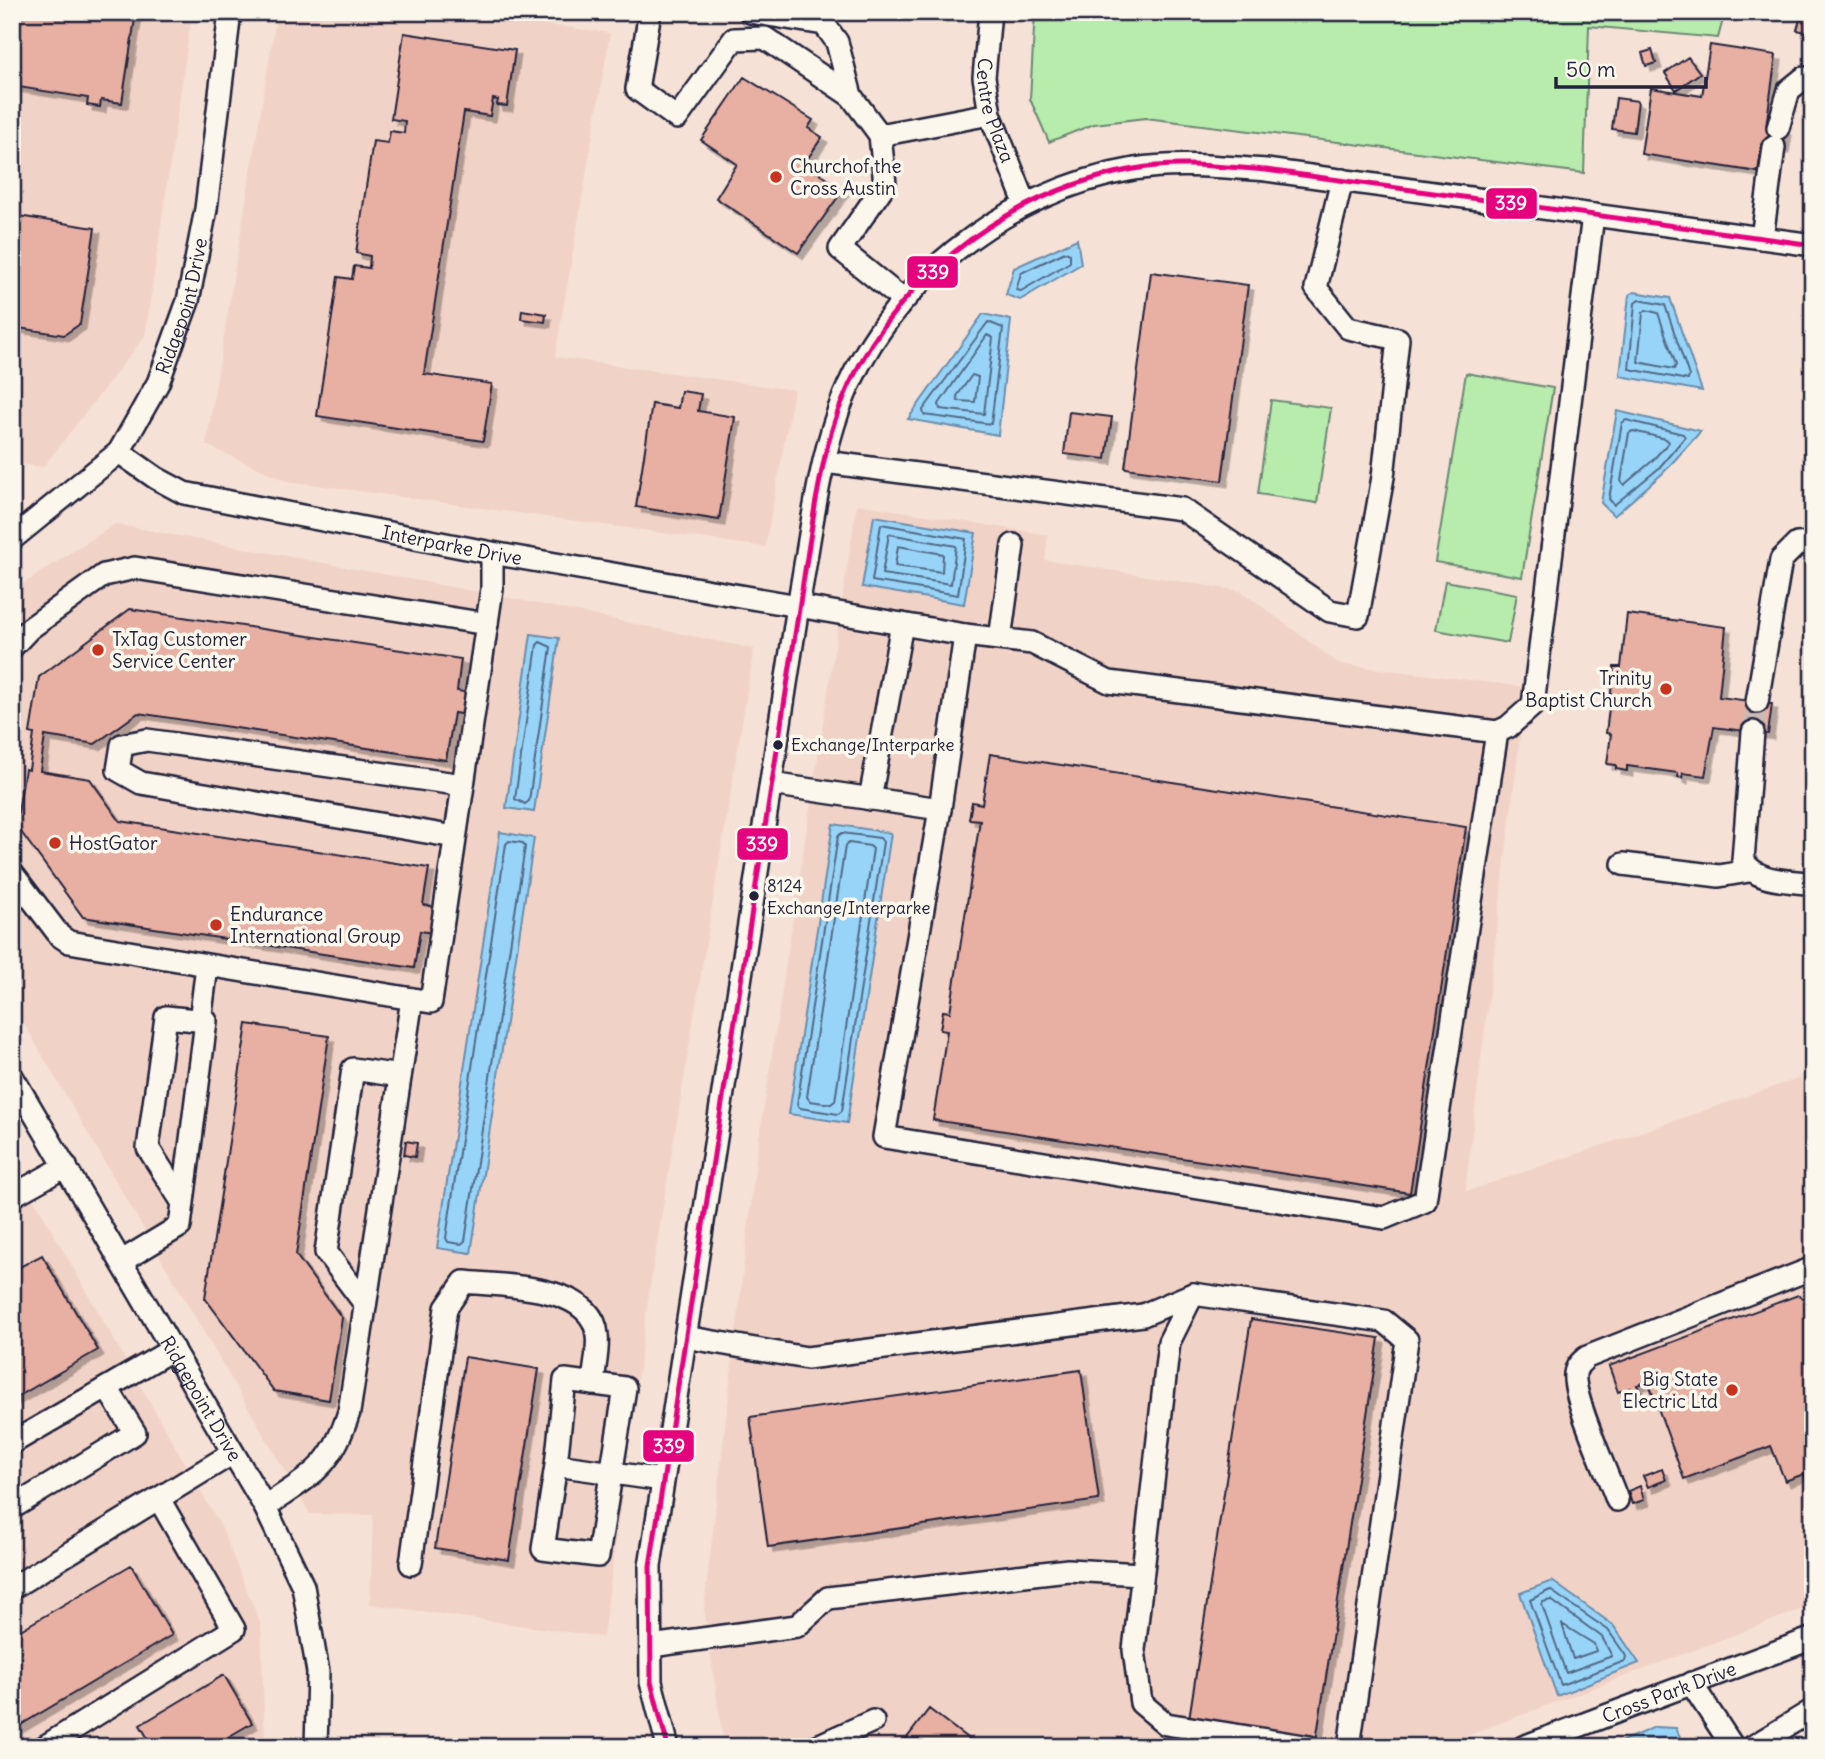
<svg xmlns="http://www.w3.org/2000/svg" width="1825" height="1759" font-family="Delius,sans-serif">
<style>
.built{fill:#f1d2c7}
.green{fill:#b7ecad;stroke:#6c8774;stroke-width:2}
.water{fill:#98d4f8;stroke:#698dac;stroke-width:2}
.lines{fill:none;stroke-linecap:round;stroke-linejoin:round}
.shore{stroke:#516987;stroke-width:2}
.building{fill:#e8afa3;stroke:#22223b;stroke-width:2;filter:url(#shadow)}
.minor-tunnel{stroke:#cbbbb7;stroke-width:21;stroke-dasharray:21 10;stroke-linecap:butt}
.minor-casing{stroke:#22223b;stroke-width:26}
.minor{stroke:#fbf7ec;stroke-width:21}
.bus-1-casing{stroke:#fbf7ec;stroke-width:10}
.bus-1{stroke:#e5007d;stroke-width:5}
.poi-dot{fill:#c8321e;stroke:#fbf7ec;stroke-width:2.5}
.bus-dot{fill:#22223b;stroke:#fbf7ec;stroke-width:2.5}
.labels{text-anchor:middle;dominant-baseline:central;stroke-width:7;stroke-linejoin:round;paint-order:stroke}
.bus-label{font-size:17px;fill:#22223b;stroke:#fbf7ec;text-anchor:start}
.street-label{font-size:19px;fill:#22223b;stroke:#fbf7ec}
.poi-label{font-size:19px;fill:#22223b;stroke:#fbf7ec;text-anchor:start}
.line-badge{stroke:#fbf7ec;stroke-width:2.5}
.badge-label{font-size:19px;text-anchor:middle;font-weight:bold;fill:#fff}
</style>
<defs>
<filter id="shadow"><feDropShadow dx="5.5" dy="5.5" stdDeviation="0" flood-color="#0004"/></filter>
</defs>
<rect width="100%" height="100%" fill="#f5e1d6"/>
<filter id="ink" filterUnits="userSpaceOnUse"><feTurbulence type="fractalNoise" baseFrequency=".0143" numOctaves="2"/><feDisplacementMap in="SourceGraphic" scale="14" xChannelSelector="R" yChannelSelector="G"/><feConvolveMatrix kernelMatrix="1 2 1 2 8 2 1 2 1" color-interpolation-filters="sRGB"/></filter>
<g filter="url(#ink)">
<path class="built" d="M12,12H192L145,336L43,467L12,463Z
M277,12H449L610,33L555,357L794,390L765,547L287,481L206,445Z
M857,504L1048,535L1045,560L1241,591L1339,664L1526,687L1465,1192L1800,1078L1813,1114V1605L1437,1747H724L704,1608L757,1152Z
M115,524L510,598L754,649L649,1292L603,1637L370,1604L373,1515L310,1514L12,1003V591Z
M12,1161L221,1527L261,1625L265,1747H12Z"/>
<path class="green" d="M1035,12H1725L1718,38L1589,26L1584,173L1146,118L1094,124L1049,142L1030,99Z
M1466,373L1553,388L1522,577L1435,562Z
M1271,400L1331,408L1317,503L1258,494Z
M1445,581L1517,594L1508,643L1436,630Z"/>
<path class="water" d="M1077,239L1081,264L1020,300L1006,295L1014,268Z
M1634,292L1670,298L1702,391L1620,376L1629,295Z
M983,314L1011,320L998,435L908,419Z
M1617,411L1701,431L1663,473L1614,516L1601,503Z
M874,516L976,533L964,604L862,587Z
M531,634L559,638L534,812L506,808Z
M833,824L891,833L847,1123L789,1114Z
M500,832L534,838L471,1253L437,1248Z
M1552,1581L1613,1625L1639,1663L1557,1696L1520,1593Z
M1655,1727L1676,1728L1680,1737L1672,1747H1608Z"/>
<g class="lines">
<path class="shore" d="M1065,252L1070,254V262L1021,291L1016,290L1021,273Z
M1639,300L1665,305L1689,376L1688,380L1629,369L1635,303Z
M1646,310L1658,313L1676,365L1674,369L1638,362L1643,313Z
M988,322L1003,328L991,424L924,415L923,410Z
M987,335L993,338L984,414L940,409L939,404Z
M972,375L978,377L975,402L958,401L957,396Z
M1626,420L1683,434L1685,437L1658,469L1614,505L1609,499L1622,423Z
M1633,431L1666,439L1669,442L1651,462L1624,485L1621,481L1629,433Z
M881,524L966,539L958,595L872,581Z
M889,534L956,546L951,584L882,574Z
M898,546L943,554L942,572L895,566Z
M540,642L551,647L529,801L525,804L515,799L537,645Z
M842,833L880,838L883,842L842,1111L838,1114L800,1108L797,1105L838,836Z
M509,841L523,843L525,847L465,1241L461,1244L448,1242L446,1238L506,844Z
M849,843L870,846L873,849L835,1101L831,1104L810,1101L807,1097L845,846Z
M1550,1590L1608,1630L1626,1656L1625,1661L1561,1685L1530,1600Z
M1551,1600L1602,1637L1612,1656L1566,1673L1542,1605L1543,1602Z
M1562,1624L1594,1644L1596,1651L1573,1659Z"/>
</g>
<path class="building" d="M12,12H136L122,103L101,100L100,107L87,105L88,98L12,86Z
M1802,12H1813V38L1811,33L1797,30Z
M404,33L515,50L507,106L497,105L498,100L493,99L490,116L464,112L424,374L492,384L483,441L317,416L338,277L352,279L354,266L369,268L370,256L356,253L373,141L388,143L390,131L404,133L405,121L391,119Z
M1710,45L1776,55L1766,127L1786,130L1783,148L1762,145L1758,172L1641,154L1651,88L1702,96Z
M1652,50L1656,63L1646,66L1642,53Z
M1688,57L1700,73L1676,90L1665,73Z
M744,77L813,120L808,128L822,137L805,163L843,190L798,253L716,198L737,164L701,140Z
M1616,98L1638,101L1634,132L1612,129Z
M12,215L95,228L80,324L64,335L12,327Z
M1151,272L1248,285L1222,481L1125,468Z
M522,310L546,314L545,322L521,319Z
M681,391L701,394L698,411L735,417L719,520L636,507L652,404L678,408Z
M1069,412L1112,417L1106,459L1064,454Z
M130,609L461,659L457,691L470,693L467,715L454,713L446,760L138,713L95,744L45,736L40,771L90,779L120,821L429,868L423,905L437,907L433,933L420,931L414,968L83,917L16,825L25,769L29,770L34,734L30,733L39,677Z
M1627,614L1726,627L1719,697L1772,704L1768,734L1714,727L1705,776L1683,773L1682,778L1678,777V773L1627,766V771L1616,769V765L1607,764L1611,734L1606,733L1614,667H1621Z
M990,754L1466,827L1410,1193L933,1120L947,1031L940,1030L943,1011L950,1012L980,820L969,819L972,802L982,804Z
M247,1024L329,1036L296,1255L342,1318L329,1400L274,1391L205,1298Z
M406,1141L417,1143L415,1157L404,1155Z
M42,1255L98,1350L12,1400V1271Z
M1798,1295L1808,1301L1813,1312V1476L1806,1478L1804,1474L1785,1481L1771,1446L1684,1479L1648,1381L1637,1385L1641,1394L1633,1397L1630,1388L1618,1392L1609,1366Z
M1251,1319L1379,1338L1316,1741L1189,1719Z
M465,1357L539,1369L509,1560L435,1548Z
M1081,1370L1099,1500L768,1547L750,1417Z
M1662,1469L1666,1480L1648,1487L1643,1476Z
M1640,1486L1644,1500L1632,1504L1628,1491Z
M131,1565L172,1635L12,1730V1635Z
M224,1675L252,1723L228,1737L234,1747H130L147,1737L140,1725Z
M929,1709L979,1747H900Z"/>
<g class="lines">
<path class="minor-tunnel" d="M1753,732L1757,702"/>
<defs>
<g id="minor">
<path d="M650,12L637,89L677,118L734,39L765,38L851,96L880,135L990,114"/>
<path d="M750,12L824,24L837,42L851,96"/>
<path id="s1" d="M990,12L984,77L990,114L1025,203"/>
<path d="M1778,128L1789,90L1804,78H1813"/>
<path d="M880,135L885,184L840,249L903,300"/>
<path d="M1762,238L1774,147"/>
<path id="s2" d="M119,452L156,478L184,493L492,553L965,635L1032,643L1109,682L1497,732L1425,1201L1384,1218L884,1137L940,809L771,784"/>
<path d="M825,462L1182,509L1330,611L1358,616L1383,477L1398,339L1348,328L1316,288L1342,180"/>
<path id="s3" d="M12,539L119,452L158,383L188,301L206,209L230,12"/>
<path d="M1000,639L1013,545"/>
<path d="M12,647L29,629L104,575L135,568L487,624"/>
<path d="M1757,702L1781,560L1797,544L1813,543"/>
<path d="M1497,732L1508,727L1533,705L1593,215"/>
<path d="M1753,732L1743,860C1756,883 1788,880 1813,884"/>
<path d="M870,799L902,624"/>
<path d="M940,809L965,635"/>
<path d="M455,837L141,783L118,770L122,745L147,740L463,785"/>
<path d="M1623,864L1719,876L1749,871"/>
<path d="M12,873L60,936L69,942L431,1002L492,589V553"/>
<path d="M200,1021L207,966"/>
<path id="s4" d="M12,1076L265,1507L303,1586L318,1672L316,1747"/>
<path d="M12,1196L66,1166"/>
<path d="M122,1261L180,1226L206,1021L166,1017L148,1148L183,1203"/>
<path d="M1193,1294L1169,1342L1134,1650L1141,1703L1166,1724L1310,1747"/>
<path d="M365,1304L326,1252L353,1069L400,1076"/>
<path d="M685,1337L807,1358L1143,1315L1193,1294L1384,1321L1407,1340L1349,1747"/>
<path d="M12,1443L173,1349"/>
<path d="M556,1465L543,1549L598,1556L625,1388L565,1380L556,1465L663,1480"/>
<path d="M1617,1500C1608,1474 1572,1397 1575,1374C1576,1366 1581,1362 1587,1357L1813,1268"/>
<path d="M265,1507C311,1475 331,1469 349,1412L412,999"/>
<path d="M12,1508L135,1433L107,1388"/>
<path d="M411,1564L446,1308L464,1282C501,1286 593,1284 597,1335C599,1350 594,1368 593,1384"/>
<path d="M12,1588L233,1453"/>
<path d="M651,1646L797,1626L828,1598L1068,1570L1142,1574"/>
<path d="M1691,1683L1733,1747"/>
<path d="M44,1747L234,1629L159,1499"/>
<path d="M668,1747L651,1682L650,1566L798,606C810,541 817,471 839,409C885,284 1005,191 1134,169C1178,162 1222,167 1266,170L1813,245"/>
<path d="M815,1747L873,1721"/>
<path id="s5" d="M1523,1747L1813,1638"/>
<path d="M1752,1747L1813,1710"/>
</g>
</defs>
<use href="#minor" class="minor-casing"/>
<use href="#minor" class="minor"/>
<defs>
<path id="bus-1" d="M668,1747L651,1682L650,1566L815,506C821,474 827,440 839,409C887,284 1003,193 1134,169C1177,161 1223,167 1266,170L1813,245"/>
</defs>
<use href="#bus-1" class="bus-1-casing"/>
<use href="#bus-1" class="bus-1"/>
</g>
</g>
<g class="poi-dot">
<circle cx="776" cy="177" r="7"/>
<circle cx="98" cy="650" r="7"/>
<circle cx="1666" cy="689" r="7"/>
<circle cx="55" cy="843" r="7"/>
<circle cx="216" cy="925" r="7"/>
<circle cx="1732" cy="1390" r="7"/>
</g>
<g class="bus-dot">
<circle cx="778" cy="745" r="6"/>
<circle cx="754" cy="896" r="6"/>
</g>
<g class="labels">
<g class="bus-label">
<text x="791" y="745">Exchange/Interparke</text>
<text x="767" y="886">8124<tspan x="767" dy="22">Exchange/Interparke</tspan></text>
</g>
<g class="street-label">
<text stroke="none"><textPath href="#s1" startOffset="100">Centre Plaza</textPath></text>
<text stroke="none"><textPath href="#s3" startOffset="298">Ridgepoint Drive</textPath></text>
<text stroke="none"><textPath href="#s2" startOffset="350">Interparke Drive</textPath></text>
<text stroke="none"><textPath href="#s4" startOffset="374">Ridgepoint Drive</textPath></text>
<text stroke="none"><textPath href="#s5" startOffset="156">Cross Park Drive</textPath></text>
</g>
<g class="poi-label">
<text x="790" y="166">Churchof the<tspan x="790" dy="22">Cross Austin</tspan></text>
<text x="112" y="639">TxTag Customer<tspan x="112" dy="22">Service Center</tspan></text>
<text x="1652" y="678" text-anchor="end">Trinity<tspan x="1652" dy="22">Baptist Church</tspan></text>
<text x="69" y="843">HostGator</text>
<text x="230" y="914">Endurance<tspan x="230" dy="22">International Group</tspan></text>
<text x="1718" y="1379" text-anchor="end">Big State<tspan x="1718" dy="22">Electric Ltd</tspan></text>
</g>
</g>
<g class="line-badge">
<rect x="1485" y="187" width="53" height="33" rx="7" fill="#e5007d"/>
<rect x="906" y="255" width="53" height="34" rx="7" fill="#e5007d"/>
<rect x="736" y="827" width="53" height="34" rx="7" fill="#e5007d"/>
<rect x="642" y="1429" width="53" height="34" rx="7" fill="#e5007d"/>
</g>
<g class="badge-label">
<text x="1511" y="210">339</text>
<text x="933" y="279">339</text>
<text x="762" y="851">339</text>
<text x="669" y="1453">339</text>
</g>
<rect width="1825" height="1759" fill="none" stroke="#fbf7ec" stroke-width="42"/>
<rect x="21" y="21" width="1783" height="1717" fill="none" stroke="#22223b" stroke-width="2.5" filter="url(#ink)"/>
<path d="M1556 77v10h150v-10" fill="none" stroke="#22223b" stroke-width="3.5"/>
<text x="1566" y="77" font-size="21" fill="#22223b" stroke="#fbf7ec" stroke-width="5" paint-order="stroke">50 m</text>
</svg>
